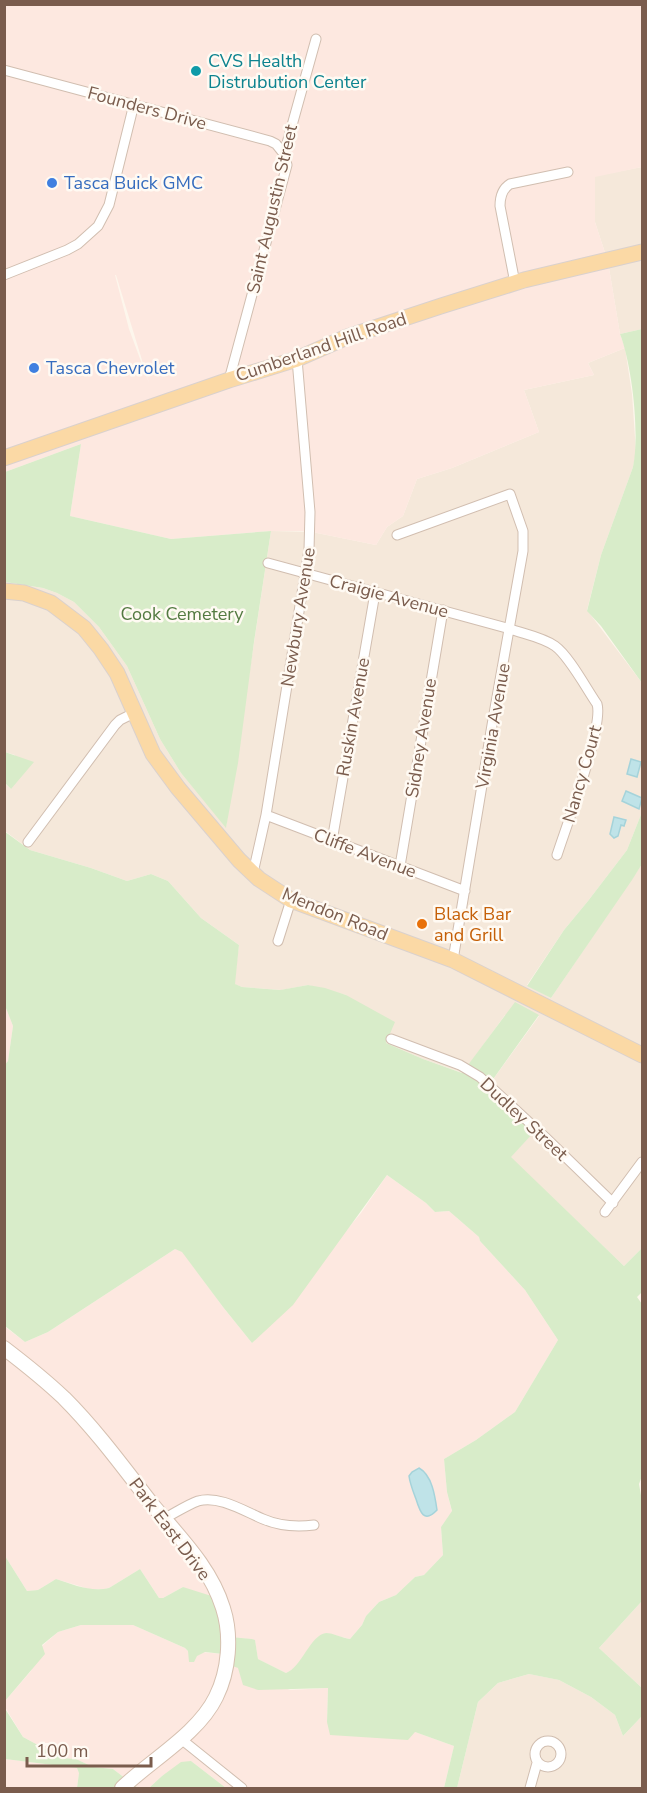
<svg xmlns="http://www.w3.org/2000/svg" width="647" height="1793" font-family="'Nunito Sans',sans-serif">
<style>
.residential{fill:#f5e8da}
.commercial{fill:#fde8e0;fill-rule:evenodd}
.green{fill:#d8ecc9}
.water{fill:#bfe3e8;stroke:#a5d3da;stroke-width:1.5}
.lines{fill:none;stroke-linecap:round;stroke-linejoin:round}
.street-casing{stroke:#d1beb0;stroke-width:11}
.secondary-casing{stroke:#d6c0b0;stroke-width:16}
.primary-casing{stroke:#dad1cd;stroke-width:17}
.street{stroke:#fff;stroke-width:9}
.secondary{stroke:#fff;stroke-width:14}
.primary{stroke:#fbd9a5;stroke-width:15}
.culture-dot{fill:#0f9aa8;stroke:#fffaf3;stroke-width:2}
.shop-dot{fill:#3f7fe0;stroke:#fffaf3;stroke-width:2}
.food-dot{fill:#e8710a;stroke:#fffaf3;stroke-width:2}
.labels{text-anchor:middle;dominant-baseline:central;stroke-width:5;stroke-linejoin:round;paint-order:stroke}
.culture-label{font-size:18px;fill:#0d838f;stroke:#fffaf3;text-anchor:start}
.street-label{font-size:18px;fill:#7a5c4d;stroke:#fffaf3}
.shop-label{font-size:18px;fill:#366cbe;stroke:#fffaf3;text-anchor:start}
.park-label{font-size:18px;fill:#537a41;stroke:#fffaf3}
.food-label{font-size:18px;fill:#c56008;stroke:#fffaf3;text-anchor:start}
</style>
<rect width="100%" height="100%" fill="#fdf6ec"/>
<path class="residential" d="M642,167V329L620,334L608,262L595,222V176Z
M625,348L632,394L636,452L633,467L601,555L587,610L642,683V812L627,850L588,901L564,930L527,985L551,998L642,864V1248L624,1266L510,1157L535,1131L486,1089L539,1016L505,1015L463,1073L423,1059L386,1043L346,995L308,985L281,990L242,987L234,984L239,945L201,918L168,881L151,874L127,881L91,868L30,850L5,831L4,783L11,789L15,755L5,752V582L43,588L57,593L74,602L99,627L127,666L160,739L181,773L226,827L271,531L312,532L376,545L387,527L403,516L417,479L452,468L539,432L524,390L594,375L588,363Z
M642,1601V1688L599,1648Z
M529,1674L559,1680L591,1697L615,1715L623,1736L642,1716V1788H457L478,1702L498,1683Z"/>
<path class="commercial" d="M5,5H642V167L595,177V222L608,262L620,334L625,348L588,363L594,375L524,390L539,432L452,468L417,479L403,516L387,527L376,545L312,532L302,531H271L171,539L70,516L81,444L5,472ZM115,275H116L149,383L129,329Z
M4,1003L13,1026L8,1061L5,1066Z
M387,1175L426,1203L435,1212L449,1211L479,1237L480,1241L525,1290L558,1340L515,1412L476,1440L444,1459L447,1492L452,1512L441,1527L443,1555L424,1575L415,1577L396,1595L379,1602L366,1616L362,1625L350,1639L326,1633L317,1638L294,1669L286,1673L258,1659L255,1641L252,1639L230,1638L183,1587L163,1598H159L140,1569L109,1588L104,1589H89L56,1579L38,1590L27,1591L5,1556L4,1326L25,1342L48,1332L175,1249L182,1251L223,1307L252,1343L361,1213Z
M81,1625H133L185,1648L188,1651L223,1654L238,1668L290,1690L328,1688L327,1722L415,1732L454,1746L444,1788H226L191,1761L162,1776L149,1788H138L113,1769L93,1767L76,1759L62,1758L23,1737L5,1707V1701L31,1671L42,1646L58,1632Z
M5,1759L77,1768L79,1773L77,1788H5Z"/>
<path class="green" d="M642,329V683L601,626L587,611L601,555L633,467C640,434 632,365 620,334Z
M81,444L70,516L171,539L271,531L254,642L238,763L226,828L181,773L160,739L127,666L99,627L74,602L57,593L43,588L5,582V472Z
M5,752L34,762L11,789L5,783Z
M642,812V864L632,880L551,998L527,986L564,930L588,901L627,850Z
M4,831L30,850L91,868L127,881L151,874L168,881L201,918L239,945L235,984L242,987L280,990L308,985L325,988L346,995L395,1022L386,1043L423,1059L462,1073L515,1002L539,1015L486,1089L535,1131L511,1157L624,1266L642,1248V1292L637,1297L642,1304V1476L639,1484L642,1501V1601L599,1648L642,1688V1716L623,1736L615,1715L591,1697L559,1680L529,1674L498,1683L478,1702L457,1788H444L454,1746L415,1732L408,1740L330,1735L327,1722L328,1688L258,1690L243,1685L238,1668L227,1664L223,1654L205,1652L197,1656L194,1662H189L188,1651L185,1648L133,1625H81L58,1632L42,1645L45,1654L5,1701V1556L27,1591L38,1590L56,1579C74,1585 91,1592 109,1588L140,1569L159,1598H163L183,1587L221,1599L230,1637L252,1639L255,1640L258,1659L286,1673C302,1667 310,1635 326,1633C333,1633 343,1638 350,1639L362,1625L366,1616L379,1602L396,1595L415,1577L424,1575L443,1555L441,1527L452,1511L447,1492L444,1459L476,1440L515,1412L558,1340L525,1290L480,1241L479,1237L449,1211L435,1212L426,1203L387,1175L293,1305L252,1343L223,1307L182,1252L175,1249L48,1332L25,1342L5,1326L4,1066L8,1061L13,1026L4,1003Z
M4,1707L23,1737L62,1758L76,1759L93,1767L113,1769L138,1788H77L79,1773L77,1768L5,1759Z
M191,1761L226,1788H149L162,1776L181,1762Z"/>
<path class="water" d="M631,759L641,762L637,777L627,774Z
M626,791L642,798L639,809L622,801Z
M614,817L626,820L624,826L621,825L618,836L614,838L610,834Z
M419,1468C432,1475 435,1496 437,1510C424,1524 420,1512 416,1499C413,1491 410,1484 409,1476L412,1472Z"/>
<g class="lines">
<defs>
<path id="street" d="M4,70L270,141L276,144L284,154
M4,275L67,250L78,244L98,226L109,205L134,104
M515,283L500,206C500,197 502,189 510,184L568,172
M229,380L287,165L284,154L316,39
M397,535L510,494L523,531V551L492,725L453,960
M268,563L510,629C524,634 542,637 555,646C569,656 586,688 597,704C604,726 566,827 557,855
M266,815L465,891
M332,841L375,593
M28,842L115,725L120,720L136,712
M400,866L443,610
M253,873L266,815L309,550L310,512L297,359
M278,941L291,900
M391,1039L460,1065L480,1077L545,1137L613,1203
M605,1212L642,1162
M165,1518C175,1513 187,1505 198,1501C219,1495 244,1511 263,1519C279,1526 297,1527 314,1525
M181,1739L242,1788
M535 1754a13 13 0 1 1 26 0a13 13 0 1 1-26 0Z
M530,1788L537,1763"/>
<path id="secondary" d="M4,1348C25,1364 45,1380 64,1398C96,1430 123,1467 151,1503C178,1536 210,1566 223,1608C232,1636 229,1671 216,1697C198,1734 151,1760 122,1788"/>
<path id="primary" d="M4,458L229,380L297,359L347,337L441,306L524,280L642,252
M4,591L24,593L51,603L84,628L101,649L117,673L153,754L178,788L239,860L259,879L291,900L453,960L642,1055"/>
</defs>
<use href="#street" class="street-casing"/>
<use href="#secondary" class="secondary-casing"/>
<use href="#primary" class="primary-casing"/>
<use href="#street" class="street"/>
<use href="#secondary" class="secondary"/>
<use href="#primary" class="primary"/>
</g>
<circle class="culture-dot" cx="196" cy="71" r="6"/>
<g class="shop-dot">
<circle cx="52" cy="183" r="6"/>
<circle cx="34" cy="368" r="6"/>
</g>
<circle class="food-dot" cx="422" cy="924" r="6"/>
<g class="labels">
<g class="culture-label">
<text x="208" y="61">CVS Health<tspan x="208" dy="21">Distrubution Center</tspan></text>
</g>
<g class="street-label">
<text transform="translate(147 108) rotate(15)">Founders Drive</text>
<text transform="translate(272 209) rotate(-77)">Saint Augustin Street</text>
<text transform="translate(321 347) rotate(-19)">Cumberland Hill Road</text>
<text transform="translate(389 596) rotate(15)">Craigie Avenue</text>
<text transform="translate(298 617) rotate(-81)">Newbury Avenue</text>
<text transform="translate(353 717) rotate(-80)">Ruskin Avenue</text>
<text transform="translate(493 726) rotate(-80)">Virginia Avenue</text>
<text transform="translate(421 738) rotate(-81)">Sidney Avenue</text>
<text transform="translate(582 774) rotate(-74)">Nancy Court</text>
<text transform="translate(365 853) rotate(21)">Cliffe Avenue</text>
<text transform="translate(335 914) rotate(22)">Mendon Road</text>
<text transform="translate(524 1119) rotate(43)">Dudley Street</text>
<text transform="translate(170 1529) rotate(53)">Park East Drive</text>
</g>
<g class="shop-label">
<text x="64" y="183">Tasca Buick GMC</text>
<text x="46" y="368">Tasca Chevrolet</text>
</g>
<g class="park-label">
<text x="182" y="614">Cook Cemetery</text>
</g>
<g class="food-label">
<text x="434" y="914">Black Bar<tspan x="434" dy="21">and Grill</tspan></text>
</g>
</g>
<rect width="647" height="1793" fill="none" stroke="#7a5c4d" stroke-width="12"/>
<path d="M27 1757v9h124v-9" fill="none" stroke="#7a5c4d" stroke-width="3"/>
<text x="36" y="1757" font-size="18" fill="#7a5c4d" stroke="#fffaf3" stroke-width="4.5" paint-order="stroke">100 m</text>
</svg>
